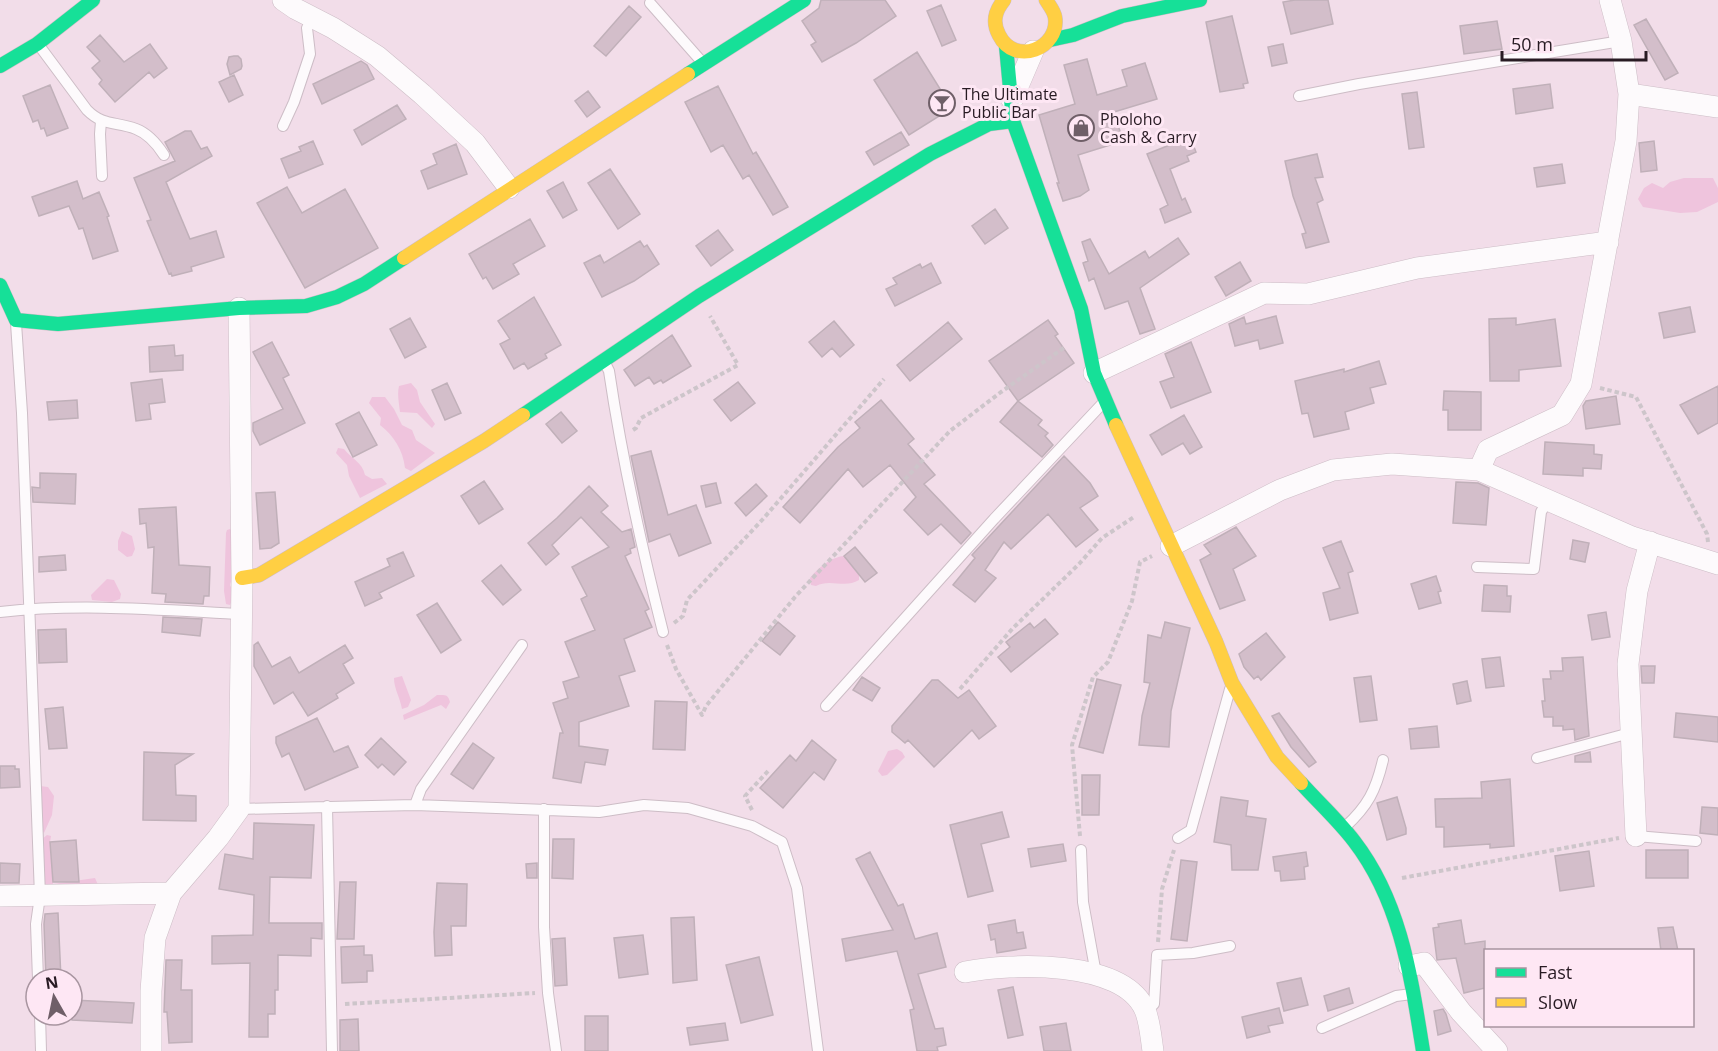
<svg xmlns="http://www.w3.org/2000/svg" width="1718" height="1051" font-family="'Open Sans',sans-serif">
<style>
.green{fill:#efc4dd}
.building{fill:#d3beca;stroke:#c0b0b9;stroke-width:1.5}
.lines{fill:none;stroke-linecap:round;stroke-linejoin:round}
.lane-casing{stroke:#cdbdc6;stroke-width:12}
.street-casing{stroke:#cdbdc6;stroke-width:22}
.fast-casing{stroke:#cdbdc6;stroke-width:15}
.slow-casing{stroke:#cdbdc6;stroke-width:15}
.path{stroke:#cdc5ca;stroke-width:4;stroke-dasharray:4.5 3;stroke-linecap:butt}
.lane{stroke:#fdfafc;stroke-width:10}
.street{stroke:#fdfafc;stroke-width:21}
.fast{stroke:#16e098;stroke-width:14}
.slow{stroke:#ffcf43;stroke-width:14}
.labels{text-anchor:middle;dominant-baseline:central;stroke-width:6;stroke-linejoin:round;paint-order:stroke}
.poi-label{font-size:16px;fill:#281b23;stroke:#fee7f4;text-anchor:start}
</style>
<rect width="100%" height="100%" fill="#f2dde9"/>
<path class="green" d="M1684,178H1713L1718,188V202L1697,212L1680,213L1643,207L1638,199L1644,188L1652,183L1663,188L1670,182Z
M411,383L417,390L420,402L435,424L432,428L417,413L400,412C399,403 397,394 399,386Z
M372,397H385L394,409L402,425L412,430L416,440L435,453L411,471L405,468C403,450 394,436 380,425L381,418L369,403Z
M338,448L344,449C352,459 362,462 365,475L372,479L382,478L387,484L360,498L349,476L347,465L336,453Z
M230,529L234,533L233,574L230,585L234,594L230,605L226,604L224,591L226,533L227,530Z
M122,531L132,536L135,549L132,556L127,557L118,550V541Z
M844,556L859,574V580C845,589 830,578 816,586L811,585L810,578C817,569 831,557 844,556Z
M107,579L114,580L121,594L120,599L112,602L92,600L91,595Z
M402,676L411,700L408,707L402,709C400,697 394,689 394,678Z
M437,695C445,695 448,694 450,702L446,709L441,705L404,720L403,715L424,705Z
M897,749L902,752L905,757L887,775L882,776L878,771L888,751Z
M40,786L48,787L54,796L52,815L44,833L41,829Z
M47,835L51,836L50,842L53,884L95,878L99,887L44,892L41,840Z"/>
<path class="building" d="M821,0H885L896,16L856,43L822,62L811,45L816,42L802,21L819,8Z
M1295,0H1328L1333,24L1291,34L1283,2Z
M941,5L956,40L942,46L927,11Z
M629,6L641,17L606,56L594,46Z
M1232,16L1248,83L1243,84L1244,88L1220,92L1206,22Z
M1646,19L1678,73L1665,80L1634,25Z
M1497,21L1502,49L1464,54L1460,26Z
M100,35L124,62L150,44L167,68L154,78L149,72L115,102L99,84L102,80L92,68L100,61L87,47Z
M1283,44L1287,63L1272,66L1268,47Z
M917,52L952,108L909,135L874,80Z
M234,56H238L241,59L242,66L241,69L230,75L227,64L229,57Z
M1087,59L1097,95L1127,86L1122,70L1145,63L1157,99L1114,112L1123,141L1078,155L1089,190L1080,196L1063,201L1057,183H1059L1039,115L1075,104L1064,65Z
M361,61L367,65L374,79L322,104L313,84Z
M234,75L243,95L229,102L219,82Z
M1550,84L1553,108L1516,114L1513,89Z
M50,85L68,128L47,136L44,128L41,129L38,120L33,122L23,96Z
M718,86L753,154L756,152L788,207L773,215L749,175L743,179L723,145L711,152L685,102Z
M588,91L600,107L587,117L575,101Z
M1417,92L1424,147L1409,149L1402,94Z
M397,105L406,119L362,145L354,130Z
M185,131H191L201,149L207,147L212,156L166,182L190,239L216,231L224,257L191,267L192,271L172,276L171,273L169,274L147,221L151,220L134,178L175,161L165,142Z
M901,132L909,145L874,165L866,152Z
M1190,137L1196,152L1187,156L1189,161L1170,169L1182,200L1185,198L1191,212L1165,223L1160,209L1168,205L1147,154Z
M313,141L323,164L289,178L281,159L301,151L299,147Z
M1654,141L1657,170L1641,172L1639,143Z
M456,144L467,174L428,189L421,171L437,164L433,154Z
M1317,154L1323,177L1315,178L1323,200L1317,203L1329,242L1306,248L1302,234L1306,233L1293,196L1285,161Z
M1562,164L1565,183L1537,187L1534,168Z
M610,169L640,214L618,229L588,183Z
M77,181L83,199L99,192L109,216L107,217L118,251L93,259L83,228L79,229L69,206L39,216L32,197Z
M563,182L577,210L563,218L547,191Z
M287,187L302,213L345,189L378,248L305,288L257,203Z
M995,209L1008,228L985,244L972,226Z
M530,219L545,246L513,264L519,274L493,289L486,277L483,279L469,254Z
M718,230L733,250L711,266L696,246Z
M1178,238L1189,254L1140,288L1155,329L1140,334L1128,301L1105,309L1094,278L1089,281L1083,263L1088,261L1082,242L1090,239L1109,274L1145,251L1149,258Z
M640,241L644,247L647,245L659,264L634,281L602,297L584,263L600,255L604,263Z
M1240,262L1251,281L1226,296L1215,277Z
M931,263L941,283L895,306L886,289L897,284L893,278L920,264L922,268Z
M534,297L561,345L545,354L547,358L528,369L524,363L514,369L500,344L510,339L498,321Z
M1690,307L1695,332L1664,338L1659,313Z
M1276,316L1283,343L1260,349L1258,340L1235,346L1229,324L1244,317L1246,324Z
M410,318L426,347L405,358L390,329Z
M1516,318V325L1555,319L1561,366L1519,370V381H1490L1489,319Z
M1048,320L1058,334L1055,336L1074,363L1018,401L1042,420L1038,425L1048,433L1045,436L1053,445L1042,457L1000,422L1018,401L989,361Z
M834,321L854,345L840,357L832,348L822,357L809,342Z
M948,322L962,339L910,381L897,365Z
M672,335L691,366L663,383L661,380L654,384L649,377L635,386L624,370Z
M272,342L289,375L283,378L305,423L260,445L253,431V423L283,409L253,352Z
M1191,342L1211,392L1171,408L1160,382L1174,377L1165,354Z
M174,345L175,356L183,355V370L150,372L149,347Z
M1379,361L1386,384L1370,388L1374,403L1345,412L1349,429L1314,437L1308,413L1302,414L1295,381L1344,369V372Z
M162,379L165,402L149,404L151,419L136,421L131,383Z
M738,382L755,403L731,421L714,400Z
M447,383L461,413L445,420L432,390Z
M1718,386V423L1698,434L1680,405Z
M1444,391L1481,392V430H1448V410H1443Z
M1616,396L1620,424L1586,429L1583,406L1586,401Z
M77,400L78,418L49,420L47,402Z
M881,400L914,439L908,444L935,475L924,484L971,533L961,544L941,524L928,535L904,510L916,497L890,465L863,487L848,469L800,523L783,507L838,447L860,428L855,422Z
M359,412L377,445L353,457L336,424Z
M561,412L577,431L562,443L546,424Z
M1184,415L1202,447L1190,454L1183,443L1162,455L1150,435Z
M1545,442L1594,445V454L1602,455L1601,469L1583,468V476L1543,474Z
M651,451L668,515L696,505L711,543L679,556L670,534L649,542L631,456Z
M1064,456L1090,483L1098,496L1080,508L1098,530L1076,547L1048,514L1011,549L1004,542L985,570L996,578L975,602L953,585L975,558L972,555Z
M40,473L76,474L75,504L33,502L32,487L40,488Z
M484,481L503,509L479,524L461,496Z
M1456,482L1478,483L1489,488L1486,525L1453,523Z
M716,483L721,503L706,507L701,486Z
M756,484L767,496L746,516L735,503Z
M589,486L608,506L601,512L622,532L631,529L635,547L630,549L631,553L625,556L649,609L645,611L652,627L624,639L635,671L619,676L629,706L579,722V746L608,750L605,765L585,762L581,783L553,778L560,733H563L553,703L568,698L563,682L579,677L565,642L595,630L581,599L587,596L572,567L609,547L581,517L552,545L559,554L546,565L528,543L557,518Z
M275,492L279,543L271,548L260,549L256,493Z
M176,507L179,565L210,567L209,596H204L203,604L165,602L166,594L152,593L154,547L148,548L146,523L140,524L139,509Z
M1236,527L1256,556L1233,569L1245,600L1220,609L1200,560L1211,554L1204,545Z
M1573,540L1589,543L1585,562L1570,559Z
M1341,541L1353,571L1348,573L1358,613L1330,620L1323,593L1340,588L1323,548Z
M855,547L877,573L865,582L844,556Z
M403,552L414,576L379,593L382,598L365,606L355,582L390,566L387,559Z
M65,555L66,570L39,572V557Z
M501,565L521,590L503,605L482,581Z
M1436,576L1441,591L1438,592L1441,603L1419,609L1411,584Z
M1484,585L1507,586V596H1511L1510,612L1482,611Z
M437,603L461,640L441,653L417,615Z
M1606,612L1610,637L1592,640L1588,615Z
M163,617L202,619L200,636L162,632Z
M1045,619L1058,634L1011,672L998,657L1010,647L1006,642L1030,623L1034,628Z
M778,622L795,636L780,655L762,641Z
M1165,622L1190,628L1171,711L1169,747L1139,745L1142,716L1150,683L1144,682L1148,635L1161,638Z
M66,629L67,662L39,663L38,630Z
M1266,633L1285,657L1261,680L1258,676L1254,679L1244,667L1239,654Z
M258,642L272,667L290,657L299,673L345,645L353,658L343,664L354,683L336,694L338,698L308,716L293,692L274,704L254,666V645Z
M1500,657L1504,686L1486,688L1482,659Z
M1583,657L1589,736L1575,740L1574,729L1563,730V726H1553V717H1544L1542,701H1545L1543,679H1551L1550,671H1563L1562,658Z
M1641,666H1655L1654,683H1642Z
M1371,676L1377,720L1360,722L1354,678Z
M862,677L880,688L872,701L853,690Z
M1097,679L1121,685L1103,753L1079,747Z
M932,680H938L958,698L969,690L996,726L979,739L972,730L934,767L908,740L905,743L892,732V726Z
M1467,681L1471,701L1457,704L1453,684Z
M655,701L687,702L685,750L653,749Z
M63,707L67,748L49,749L45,709Z
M1279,713L1316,762L1309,767L1291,747L1272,716Z
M1676,713L1718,717V742L1674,737Z
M317,718L334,752L348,746L358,767L305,790L289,753L282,757L276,743V737Z
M1437,726L1439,747L1411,749L1409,729Z
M381,738L406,762L394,775L382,764L378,768L365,755Z
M812,740L836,760L824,780L814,772L783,808L760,788L790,755L796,761Z
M473,743L494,758L473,789L451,774Z
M144,752L193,754L175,765L176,795L196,796V821L143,820Z
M1590,752L1591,762H1575V756Z
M0,766H15V769H19L20,787L0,788Z
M1082,775H1100L1099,815H1082Z
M1510,779L1514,846L1490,848V844L1444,847V827H1436L1435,799L1482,798L1481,782Z
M1221,797L1248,801L1246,816L1266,819L1258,870H1232L1231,845L1214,842Z
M1397,797L1406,828V834L1387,840L1377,803Z
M1702,807L1718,808V835L1700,833Z
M1002,812L1009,837L981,844L993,891L968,897L950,825Z
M254,823L314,825L311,878L270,877L269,923H322V939L311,938V956L278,955V990H275V1014H268V1037H249L250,963L212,964V936L253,935L254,895L219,889L225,854L253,859Z
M553,839H574L573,879L552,878Z
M76,840L79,882H53L50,842Z
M1063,844L1066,861L1031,867L1028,849Z
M1646,850H1688V878H1646Z
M1589,851L1594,886L1560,891L1555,856Z
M870,852L898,906L903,904L915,939L937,933L946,967L918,974L935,1029L943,1028L946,1045L937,1047L938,1051H917L910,1010L914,1009L897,951L846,961L842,939L893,930L856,859Z
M1306,852L1308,866L1304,867L1305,879L1281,881L1280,871H1275L1273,857Z
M1181,860L1197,862L1187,941L1171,939Z
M0,863L20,864L19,883H0Z
M537,863V878H527L526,864Z
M340,882H356L354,939H337Z
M437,883L467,884L466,926H451L452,955L435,956L434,932Z
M58,913L61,979H46L44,924L45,914Z
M694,917L697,980L673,983L671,918Z
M1015,920L1017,933L1023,932L1026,948L997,953L995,939L991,940L988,925Z
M1461,920L1465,944L1485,941V988L1464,993L1456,958L1437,960L1433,928L1439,927L1438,924Z
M1673,927L1678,951H1661L1658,928Z
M643,935L648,974L619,978L614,938Z
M565,938L567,985L555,986L552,939Z
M364,946V955H372L373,971H367V982L342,983L341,947Z
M759,957L773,1015L741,1023L726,965Z
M166,960H182L181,990H192V1042L169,1043L167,1012H164Z
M1301,978L1308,1005L1284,1011L1277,983Z
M1013,987L1023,1035L1008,1038L998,990Z
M1349,988L1353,1003L1328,1011L1324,996Z
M72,1000L134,1003L132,1023L72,1020Z
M1279,1008L1283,1023L1268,1026L1270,1032L1247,1038L1242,1017Z
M1443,1009L1446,1014L1451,1031L1438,1035L1434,1011Z
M585,1016H608V1051H585Z
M358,1019L359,1051H340V1020Z
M725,1023L728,1040L690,1045L687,1028Z
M1066,1023L1071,1051H1044L1040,1027Z"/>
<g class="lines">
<defs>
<path id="lane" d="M650,3L702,62
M38,44L87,110C104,127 116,121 136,129C149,134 157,144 164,155
M1299,96L1359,84L1621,41
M101,121L100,134L102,176
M283,126L294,102L310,54L307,28L313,17
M16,323L22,413L40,896L36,924L38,979
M605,363L609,371C622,459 641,545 663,632
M1477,567L1534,569L1541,512L1548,500
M0,612C80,603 161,610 241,614
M826,706L994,519L1103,403
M1537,758L1630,733
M415,805L421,789L522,645
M327,806L332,1051
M239,809L415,805L599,812L644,805L688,808L752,826L782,842L797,888L818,1051
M544,809V927L548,993L556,1051
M1345,827C1368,806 1376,790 1383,760
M1636,836L1696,841
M1178,838L1191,830L1230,689
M1081,850L1083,902L1096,974
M1145,1010L1154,1004L1157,955L1193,953L1230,946
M40,1015L41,1051
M1322,1028L1396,996L1412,994"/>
<path id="street" d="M283,0L296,9L333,28L377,56L422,94L475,143L509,188
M1629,94L1718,107
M1012,100L1033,51
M1094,373L1264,293L1308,294L1417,268L1608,242
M1479,470L1488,450L1562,415L1581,384L1626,141L1629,94L1621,41L1610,0
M1171,546L1280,490L1333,470L1392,464L1479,470L1632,537L1718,564
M1636,836L1628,664L1637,591L1650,542
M0,896L171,893
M1409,966L1424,963L1461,1012L1497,1051
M965,972C1010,963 1123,959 1145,1010C1150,1022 1151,1038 1153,1051
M151,1051V991L155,938L171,893L218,838L239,809L242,578L239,308"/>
<path id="fast" d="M1050,40L1073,35L1122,16L1200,0
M1006,46L1013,121L1081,309L1094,373L1116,425
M0,66L37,44L93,0
M688,74L804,0
M0,285L16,320L58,324L239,308L306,306L337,297L364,284L404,258
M523,415L699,296L930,154L989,124L1013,121
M1301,783C1318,802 1338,820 1354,841C1401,902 1411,977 1423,1051"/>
<path id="slow" d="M1004,0C995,11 992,22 999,35C1015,67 1060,48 1055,17C1054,11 1049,5 1046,0
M404,258L688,74
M1116,425L1216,642L1232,683L1277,757L1301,783
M242,578L259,575L484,441L523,415"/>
</defs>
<use href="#lane" class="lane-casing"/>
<use href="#street" class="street-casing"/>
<use href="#fast" class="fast-casing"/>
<use href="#slow" class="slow-casing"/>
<path class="path" d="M1600,388L1636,397L1707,534L1708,542
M633,430L636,428L641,418L738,365L710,316
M674,623L683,616L687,600L763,519L884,379
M667,645L676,669L702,715L706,706L795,597L950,431L1001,392L1065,347
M960,689L1013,628L1079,564L1102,538L1134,517
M752,810L745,796L770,769
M1080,836L1072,745L1093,677L1108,662L1132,601L1140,562L1152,556
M1402,878L1619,838
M1158,942L1162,889L1174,850
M345,1004L535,993"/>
<use href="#lane" class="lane"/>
<use href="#street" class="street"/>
<use href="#fast" class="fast"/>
<use href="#slow" class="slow"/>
</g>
<defs>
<symbol id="bar-ring" viewBox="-11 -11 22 22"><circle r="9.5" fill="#fee7f4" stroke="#6f5f68" stroke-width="1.5"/><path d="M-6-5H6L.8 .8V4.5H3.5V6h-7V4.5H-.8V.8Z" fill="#6f5f68"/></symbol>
<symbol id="shop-ring" viewBox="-11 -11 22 22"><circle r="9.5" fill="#fee7f4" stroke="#6f5f68" stroke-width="1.5"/><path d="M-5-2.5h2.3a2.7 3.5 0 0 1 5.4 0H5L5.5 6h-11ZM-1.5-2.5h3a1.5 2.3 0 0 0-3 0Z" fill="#6f5f68"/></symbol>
</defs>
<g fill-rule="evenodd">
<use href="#bar-ring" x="927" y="88" width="30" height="30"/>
<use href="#shop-ring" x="1066" y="113" width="30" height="30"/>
</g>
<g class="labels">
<g class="poi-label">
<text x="962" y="94">The Ultimate<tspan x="962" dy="18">Public Bar</tspan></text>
<text x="1100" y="119">Pholoho<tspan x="1100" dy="18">Cash &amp; Carry</tspan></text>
</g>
</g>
<rect x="1484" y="949" width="210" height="78" fill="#fee7f4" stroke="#a895a0" stroke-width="1.5"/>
<rect x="1496" y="968" width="30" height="9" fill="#16e098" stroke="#a895a0" stroke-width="1.5"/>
<text x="1538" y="979" font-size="18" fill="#281b23">Fast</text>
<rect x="1496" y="998" width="30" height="9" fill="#ffcf43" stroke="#a895a0" stroke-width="1.5"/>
<text x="1538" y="1009" font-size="18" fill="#281b23">Slow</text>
<g transform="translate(54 997) rotate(351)"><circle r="28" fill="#fee7f4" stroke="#a895a0" stroke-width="1.5"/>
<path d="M0-4.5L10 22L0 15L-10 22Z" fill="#6f5f68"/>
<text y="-9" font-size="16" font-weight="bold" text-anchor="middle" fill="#281b23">N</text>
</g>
<path d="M1502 51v9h144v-9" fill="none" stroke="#281b23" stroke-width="3"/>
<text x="1511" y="51" font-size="18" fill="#281b23" stroke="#fee7f4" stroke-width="4.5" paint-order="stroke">50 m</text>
</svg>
